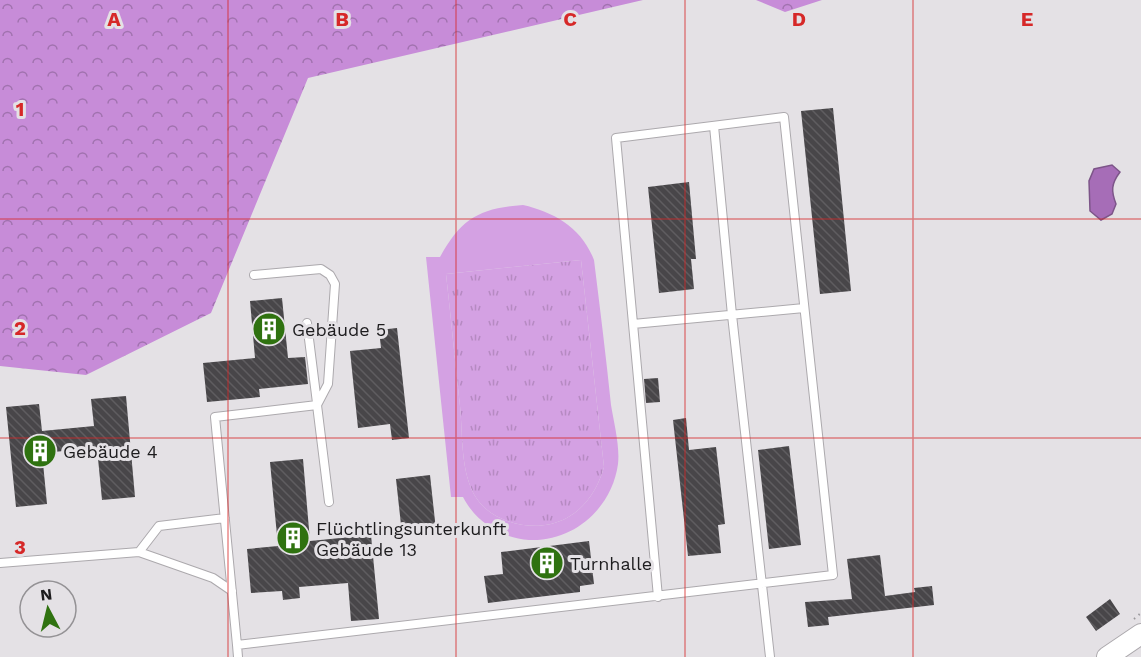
<svg xmlns="http://www.w3.org/2000/svg" width="1141" height="657" font-family="'Work Sans',sans-serif">
<style>
.grass{fill:url(#grass-tufts)}
.forest{fill:url(#forest-crowns)}
.pitch{fill:#d4a1e3;fill-rule:evenodd}
.water{fill:#a66db7;stroke:#7d5589;stroke-width:1.5}
.building{fill:url(#building-back-hatch)}
.lines{fill:none;stroke-linecap:round;stroke-linejoin:round}
.service-casing{stroke:#aca9ad;stroke-width:10}
.tertiary-casing{stroke:#aca9ad;stroke-width:22}
.path{stroke:#99979a;stroke-width:2;stroke-dasharray:1.5 4.5;stroke-linecap:butt}
.service{stroke:#fff;stroke-width:8}
.tertiary{stroke:#fff;stroke-width:20}
.grid{fill:none;stroke:#d62828;stroke-width:1.5;stroke-opacity:0.55}
.labels{text-anchor:middle;dominant-baseline:central;stroke-width:6;stroke-linejoin:round;paint-order:stroke}
.poi-label{font-size:18px;fill:#1d1c1e;stroke:#e4e1e5;text-anchor:start}
.grid-label{font-size:20px;text-anchor:middle;font-weight:bold;fill:#d62828;stroke:#e4e1e5;stroke-width:6;stroke-linejoin:round;paint-order:stroke}
</style>
<defs>
<pattern id="grass-tufts" width="24" height="20" patternUnits="userSpaceOnUse" patternTransform="scale(1.5)"><rect width="24" height="20" fill="#d4a1e3"/><path d="M3 7l-1-3M5 7V3M7 7l1-3M15 17l-1-3M17 17v-4M19 17l1-3" fill="none" stroke="#b68ac2"/></pattern>
<pattern id="forest-crowns" width="20" height="18" patternUnits="userSpaceOnUse" patternTransform="scale(1.5)"><rect width="20" height="18" fill="#c78cd8"/><path d="M2 6a3 3 0 1 1 6 0M12 15a3 3 0 1 1 6 0" fill="none" stroke="#a172af"/></pattern>
<pattern id="building-back-hatch" width="6" height="6" patternUnits="userSpaceOnUse" patternTransform="scale(1.5)"><rect width="6" height="6" fill="#484649"/><path d="M-1 5l2 2M0 0l6 6M5-1l2 2" fill="none" stroke="#5f5d60"/></pattern>
</defs>
<rect width="100%" height="100%" fill="#e4e1e5"/>
<path class="grass" d="M581,260L604,467C596,495 579,517 551,524C526,530 492,521 477,499C460,474 463,435 460,406C455,362 451,318 446,274Z"/>
<path class="forest" d="M0,0H643L308,78L211,313L86,375L0,366Z
M756,0H822L785,12Z"/>
<path class="pitch" d="M523,205C554,212 582,228 594,260C600,308 606,357 611,405C614,423 620,446 618,464C612,508 574,542 529,540C501,538 476,522 463,497H451L426,257H440C461,219 479,208 523,205ZM581,260L604,467C596,495 579,517 551,524C526,530 492,521 477,499C460,474 463,435 460,406C455,362 451,318 446,274Z"/>
<path class="water" d="M1112,165L1120,172C1111,184 1111,191 1116,204L1112,214L1101,220L1090,211L1089,181L1094,169Z"/>
<path class="building" d="M833,108L851,291L820,294L801,111Z
M689,182L696,259H691L694,289L659,293L648,187Z
M282,298L288,358L305,357L308,384L259,389L260,397L207,402L203,363L255,358L250,301Z
M397,328L409,438L392,440L390,424L358,428L350,351L381,348L379,330Z
M658,378L660,402L646,403L644,379Z
M126,396L135,497L102,500L97,448L42,453L47,504L16,507L6,407L39,404L42,431L94,426L91,399Z
M686,418L689,450L716,447L725,524L718,525L721,553L688,556L673,420Z
M789,446L801,545L769,549L758,450Z
M303,459L310,541L371,535L379,619L351,621L348,583L299,587L300,598L283,600L282,591L251,593L247,549L278,546L270,462Z
M430,475L436,530L402,534L396,479Z
M589,541L594,584L580,586V592L488,603L484,576L503,574L501,552Z
M880,555L885,596L915,592L914,588L932,586L934,605L828,617L829,625L808,627L805,602L852,599L847,559Z
M1110,599L1120,614L1096,631L1086,617Z"/>
<g class="lines">
<defs>
<path id="service" d="M714,126L732,315L770,657
M254,275L321,269L330,275L335,284L328,384L317,405
M307,323L317,403
M633,324L804,308
M139,552L213,578L232,591
M0,563L139,552L159,526L225,518
M237,645L215,417L317,405L329,502
M238,657L237,645L833,575L784,117L616,138L658,597"/>
<path id="tertiary" d="M1107,657L1141,634"/>
</defs>
<use href="#service" class="service-casing"/>
<use href="#tertiary" class="tertiary-casing"/>
<path class="path" d="M1134,619L1141,613"/>
<use href="#service" class="service"/>
<use href="#tertiary" class="tertiary"/>
</g>
<path class="grid" d="M228,0V657M456,0V657M685,0V657M913,0V657M0,219H1141M0,438H1141"/>
<defs>
<symbol id="building-disc" viewBox="-11 -11 22 22"><circle r="9.5" fill="#2f7210" stroke="#e4e1e5"/><path d="M-4-6H4V6H1V3H-1V6H-4ZM-2.5-4.3h1.7v1.8h-1.7ZM.8-4.3h1.7v1.8H.8ZM-2.5-1h1.7V.8h-1.7ZM.8-1h1.7V.8H.8Z" fill="#fff"/></symbol>
</defs>
<g fill-rule="evenodd">
<use href="#building-disc" x="250" y="310" width="38" height="38"/>
<use href="#building-disc" x="21" y="432" width="38" height="38"/>
<use href="#building-disc" x="274" y="519" width="38" height="38"/>
<use href="#building-disc" x="528" y="544" width="38" height="38"/>
</g>
<g class="labels">
<g class="poi-label">
<text x="292" y="329">Gebäude 5</text>
<text x="63" y="451">Gebäude 4</text>
<text x="316" y="528">Flüchtlingsunterkunft<tspan x="316" dy="21">Gebäude 13</tspan></text>
<text x="570" y="563">Turnhalle</text>
</g>
</g>
<g class="grid-label">
<text x="114" y="26">A</text>
<text x="342" y="26">B</text>
<text x="570" y="26">C</text>
<text x="799" y="26">D</text>
<text x="1027" y="26">E</text>
<text x="20" y="116">1</text>
<text x="20" y="335">2</text>
<text x="20" y="554">3</text>
</g>
<g transform="translate(48 609) rotate(353)"><circle r="28" fill="#e4e1e5" stroke="#949295" stroke-width="1.5"/>
<path d="M0-4.5L10 22L0 15L-10 22Z" fill="#2f7210"/>
<text y="-9" font-size="16" font-weight="bold" text-anchor="middle" fill="#1d1c1e">N</text>
</g>
</svg>
